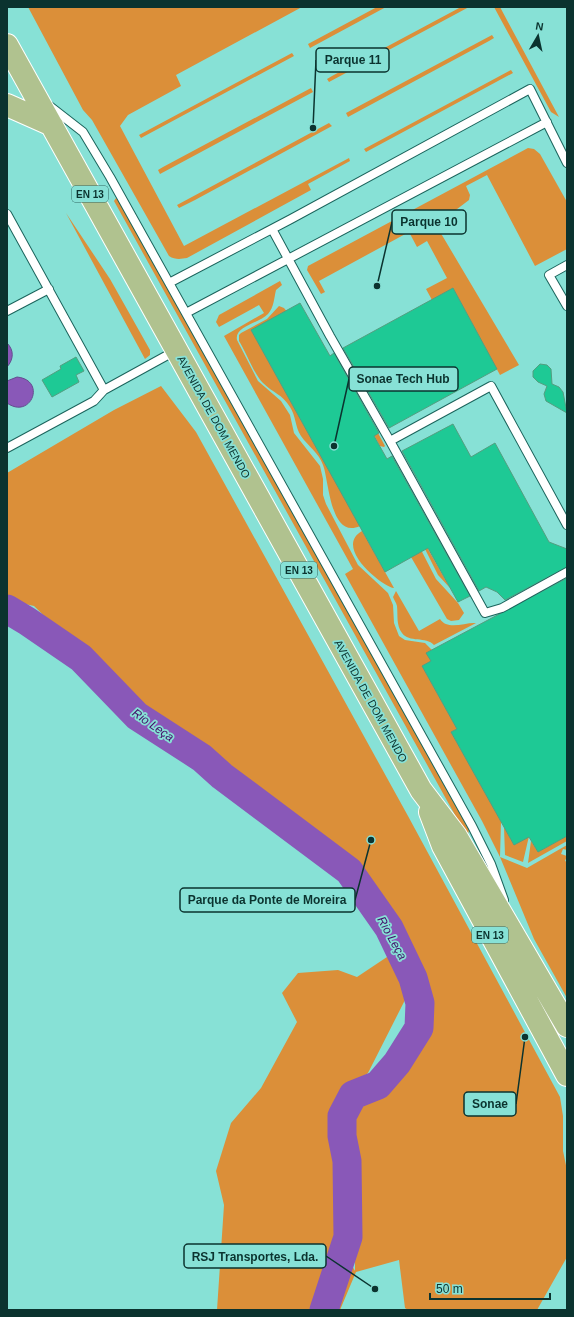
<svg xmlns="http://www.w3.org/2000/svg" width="574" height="1317" font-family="Helvetica,sans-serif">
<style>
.green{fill:#db8f39}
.water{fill:#8958b8;stroke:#634d8f}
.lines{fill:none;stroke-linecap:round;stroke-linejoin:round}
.river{stroke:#8958b8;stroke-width:29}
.building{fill:#1ec995;stroke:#539e80}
.lane-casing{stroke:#1b645c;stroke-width:10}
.primary-casing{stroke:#fff;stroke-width:24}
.lane{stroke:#fff;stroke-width:8}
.primary{stroke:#b0c28f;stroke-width:22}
.labels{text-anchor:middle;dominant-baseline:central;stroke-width:3.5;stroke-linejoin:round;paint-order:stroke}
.shield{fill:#87e1d6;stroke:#306761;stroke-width:1}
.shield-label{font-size:10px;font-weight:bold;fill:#0b332f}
.street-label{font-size:11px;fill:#0b332f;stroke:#87e1d6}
.water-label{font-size:12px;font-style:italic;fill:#420c67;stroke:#87e1d6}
.leader{fill:none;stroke:#0b332f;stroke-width:1.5}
.callout-dot{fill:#0b332f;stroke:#87e1d6;stroke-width:1.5}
.callout{fill:#87e1d6;stroke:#0b332f;stroke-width:1.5}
.callout-label{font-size:12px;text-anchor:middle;font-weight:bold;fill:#0b332f}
</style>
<rect width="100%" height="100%" fill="#87e1d6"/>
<path class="green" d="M28,7H302L176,75L181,86L128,115L120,126L184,246L349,158L350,161L308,184L311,190L187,258C181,259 175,260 169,256L92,120L83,110Z
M377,7H386L310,48L308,44Z
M461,7H469L329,82L327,79L332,76Z
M494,7H500L559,117L551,112Z
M492,35L494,38L489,41L348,117L346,113Z
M292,53L294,56L141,138L139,135Z
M511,70L513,73L366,152L364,149Z
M311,88L313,92L160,174L158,170L163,167Z
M329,123L332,126L195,200L179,208L177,205Z
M528,148L534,149L540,154L567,202V249L535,266L487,175L466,186L470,195L469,200L436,225L519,365L500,375L453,288L432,300L426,289L447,278L427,241L417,247L409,232L319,281L325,292L321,294L307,270L308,266Z
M116,198L119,200L469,830L468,834L465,833L114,201Z
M66,213L110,279L150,350V355L145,359Z
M280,281L282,285L276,290C274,298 274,307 268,314C260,323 234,326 237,340L258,381L281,401L290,415L294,433L320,466L323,479V495L326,504L358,565L388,593L393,605L394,623L399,636L405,640L425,643L432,650L427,653L431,661L422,666L457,729L451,732L501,821L500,857L527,868L567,845V850L563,849L561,854L567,856L565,861L567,862V998L534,939L500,857L482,821L345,574L353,569L224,336L264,313L259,305L219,327L216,322L219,315Z
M279,306L284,308L288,313L251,330L360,526C330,540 329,480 323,465C319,453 308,446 301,436C295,427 296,416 290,407C282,394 273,393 263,383C254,374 246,352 239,341V335L241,333L267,319Z
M161,386L196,432L408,816L560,1097L563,1116V1151L567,1170V1257L537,1310H408L405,1308L399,1260L356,1272L340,1310H217L224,1205L216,1171L231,1123L261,1088L297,1022L282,993L298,973L338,970L357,977L390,955L406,987V998L368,1073L357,1081L333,1113L339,1170L340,1244L355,1271V1231L347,1135L355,1116L354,1104L358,1096L395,1083L421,1041L426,1003L424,980L413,958L348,861L199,745L135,704L34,606L7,600V473L114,410Z
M365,409L385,446L384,447L380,446L362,414Z
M403,505L450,588L438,575Z
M362,531L394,588C386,589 332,548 362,531Z
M420,548L436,579L458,603L464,613L459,620L451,621L447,619L411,557Z
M396,591L419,631L440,619C448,631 465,622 476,623L434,645C426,636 409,643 402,633C396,625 398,615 397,606C396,602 394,600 393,597Z
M504,827L514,845L529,836L523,862L505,855Z
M567,836V841L528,863L531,841L538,852Z"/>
<path class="water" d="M7,343C14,350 14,359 7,367Z
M17,377C47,380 31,420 7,403V381Z"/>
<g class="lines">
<path class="river" d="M7,609L27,621L81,658L137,716L202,758L222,776L349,871L389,928L413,978L420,1003L419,1028L397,1063L378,1085L353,1095L342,1116V1136L347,1161L348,1237L324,1310"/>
</g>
<path class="building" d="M453,288L497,369L389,428L343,348Z
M300,303L330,356L334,353L379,433L374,436L387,459L392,456L470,596L458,602L428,548L385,572L251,330Z
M76,357L84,371L76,375L79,382L52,397L42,380L61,369L60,366Z
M540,364L547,365L551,369L552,384L559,387L563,392L567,413L546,401L544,394L547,386L538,382L533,377V371Z
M453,424L471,457L495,443L549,542L567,549V567L505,600L497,592L486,587L479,591L402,451Z
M567,578V836L538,852L529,837L514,845L451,732L457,729L422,666L431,661L426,653Z"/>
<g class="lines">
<defs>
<path id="lane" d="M47,104L83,132L110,177L472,826L491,864L504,900
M7,214L104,390L94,401L7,448
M272,229L330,336L390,441
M567,265L549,275L567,306
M169,283L291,219L530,89L567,163
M7,311L49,289
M186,313L547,122
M104,390L175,351
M567,525L491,386L390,441L485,613L502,608L567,572"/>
<path id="primary" d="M7,45L421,790L456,836L567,1026
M7,105L52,125
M430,812L443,846L567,1075"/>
</defs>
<use href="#lane" class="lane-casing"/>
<use href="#primary" class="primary-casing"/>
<use href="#lane" class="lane"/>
<use href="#primary" class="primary"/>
</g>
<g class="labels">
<g class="shield">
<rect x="72" y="186" width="36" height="16" rx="3"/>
<rect x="281" y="562" width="36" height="16" rx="3"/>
<rect x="472" y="927" width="36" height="16" rx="3"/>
</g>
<g class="shield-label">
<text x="90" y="194">EN 13</text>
<text x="299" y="570">EN 13</text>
<text x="490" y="935">EN 13</text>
</g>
<g class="street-label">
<text transform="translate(214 417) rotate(61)">AVENIDA DE DOM MENDO</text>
<text transform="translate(371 701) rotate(61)">AVENIDA DE DOM MENDO</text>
</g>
<g class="water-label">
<text transform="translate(153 725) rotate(35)">Rio Leça</text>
<text transform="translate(392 938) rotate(61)">Rio Leça</text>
</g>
</g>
<path class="leader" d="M313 128L316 60M377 286L392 222M334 446L349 379M371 840L355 900M525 1037L516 1104M375 1289L326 1256"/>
<g class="callout-dot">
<circle cx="313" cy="128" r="4"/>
<circle cx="377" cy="286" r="4"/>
<circle cx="334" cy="446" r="4"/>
<circle cx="371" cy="840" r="4"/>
<circle cx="525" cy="1037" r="4"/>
<circle cx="375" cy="1289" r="4"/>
</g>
<g class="callout">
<rect x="316" y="48" width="73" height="24" rx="4"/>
<rect x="392" y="210" width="74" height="24" rx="4"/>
<rect x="349" y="367" width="109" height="24" rx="4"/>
<rect x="180" y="888" width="175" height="24" rx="4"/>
<rect x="464" y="1092" width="52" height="24" rx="4"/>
<rect x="184" y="1244" width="142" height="24" rx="4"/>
</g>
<g class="callout-label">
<text x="353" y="64">Parque 11</text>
<text x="429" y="226">Parque 10</text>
<text x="403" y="383">Sonae Tech Hub</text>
<text x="267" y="904">Parque da Ponte de Moreira</text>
<text x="490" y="1108">Sonae</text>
<text x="255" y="1261">RSJ Transportes, Lda.</text>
</g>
<rect width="574" height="1317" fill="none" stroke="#0b332f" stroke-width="16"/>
<g transform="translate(538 36) rotate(9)" stroke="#87e1d6" stroke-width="3" paint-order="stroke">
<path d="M0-3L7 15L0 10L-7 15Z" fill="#0b332f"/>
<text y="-6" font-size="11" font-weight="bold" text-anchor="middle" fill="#0b332f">N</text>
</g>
<path d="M430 1293v6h120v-6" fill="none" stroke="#0b332f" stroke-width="2"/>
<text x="436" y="1293" font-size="12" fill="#0b332f" stroke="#87e1d6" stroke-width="3" paint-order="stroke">50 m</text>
</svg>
